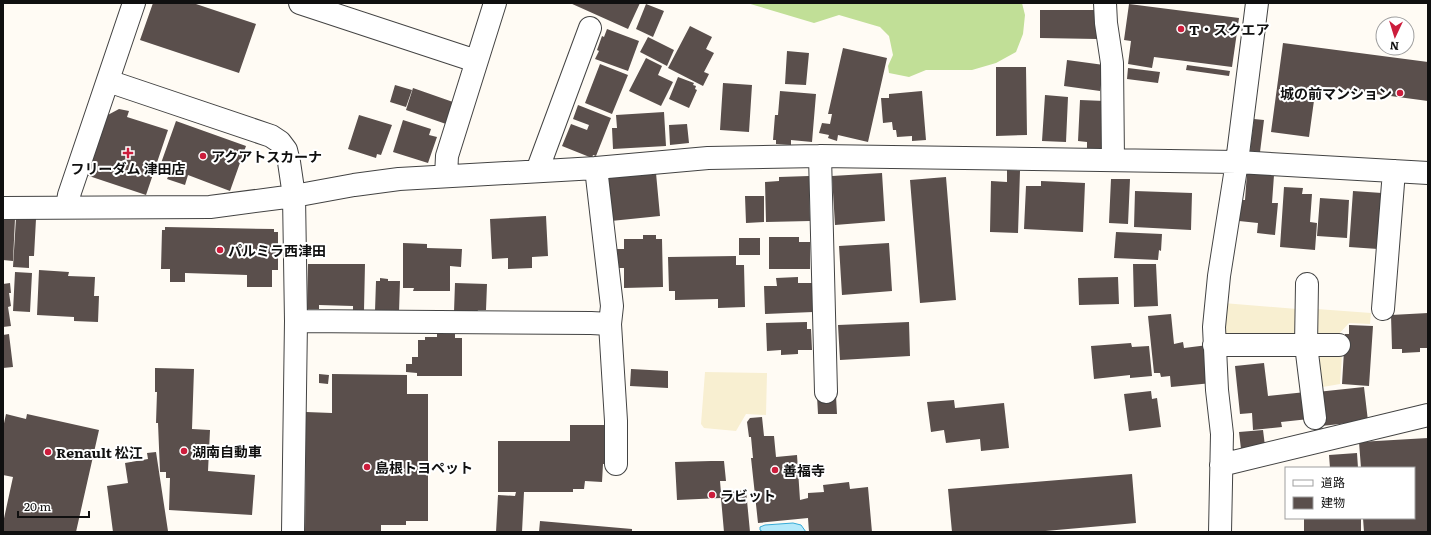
<svg xmlns="http://www.w3.org/2000/svg" width="1431" height="535" font-family="Literata,'Noto Sans JP',serif">
<style>
.farmland{fill:#f8efd1}
.forest{fill:#c1df97}
.water{fill:#b4e9fa;stroke:#36abd7}
.building{fill:#5a4f4c}
.lines{fill:none;stroke-linecap:round;stroke-linejoin:round}
.minor-casing{stroke:#434343;stroke-width:24}
.minor{stroke:#fff;stroke-width:22}
.poi-dot{fill:#cc1d3c;stroke:#fff;stroke-width:1.5}
.labels{text-anchor:middle;dominant-baseline:central;stroke-width:4;stroke-linejoin:round;paint-order:stroke}
.poi-label{font-size:14px;font-weight:bold;fill:#101010;stroke:#fff;text-anchor:start}
</style>
<rect width="100%" height="100%" fill="#fffbf4"/>
<path class="farmland" d="M1223,303L1297,309V334L1295,336L1221,334Z
M1317,309L1371,313L1370,324L1349,323L1336,337H1317Z
M1342,355L1340,384L1317,388L1316,370L1320,357Z
M705,372L767,373L766,415L746,414L736,431L704,428L701,424Z"/>
<path class="forest" d="M747,3H1022L1025,15L1023,34L1016,52L996,63L972,70H926L909,77L889,73L888,66L893,55L889,36L880,27L839,15L814,23Z"/>
<path class="water" d="M793,523L801,525L806,532H763L760,530V527L765,525Z"/>
<path class="building" d="M153,3H193L256,24L239,73L140,40Z
M570,3H640L628,29Z
M646,4L664,11L653,37L636,29Z
M1129,4L1239,18L1232,67L1154,57L1152,68L1128,64L1131,41L1124,40Z
M1040,10H1097V39L1040,38Z
M690,26L712,37L706,49L714,53L704,72L709,74L703,86L668,68Z
M607,29L639,41L628,71L595,59L599,51L597,50L602,36L604,37Z
M648,37L674,50L667,66L640,52Z
M1283,43L1428,62V101L1316,86L1309,137L1271,132Z
M843,48L887,58L868,142L838,135L837,141L828,138L829,135L819,133L822,123L830,124L832,114H828Z
M787,51L809,53L806,85L785,84Z
M646,58L662,66L658,75L673,82L661,106L629,91Z
M1067,60L1104,65L1100,91L1064,86Z
M600,64L628,75L612,114L585,103Z
M1187,65L1230,71L1229,76L1186,70Z
M996,67H1026L1027,135L996,136Z
M1128,68L1160,72L1158,83L1127,79Z
M678,77L694,83L693,85L696,86L695,89L697,90L689,108L669,99Z
M723,83L752,85L749,132L720,130Z
M395,85L412,90L406,107L390,102Z
M413,88L453,102L446,124L406,110Z
M780,91L816,94L812,142L791,140V145L776,144V140H773L775,115H778Z
M922,91L926,140L912,141V136L897,137L896,130H893L892,122L883,123L881,98H889V94Z
M1045,95L1068,97L1066,142L1042,141Z
M1080,100L1105,101L1102,151L1087,150V142L1078,141Z
M578,105L611,118L596,156L593,155L592,158L562,146L571,124L587,130L589,125L573,119Z
M119,109L129,111L127,117L168,130L146,195L86,175L104,127L102,123L104,117Z
M664,112L666,146L613,149L612,128H617L616,115Z
M359,115L392,125L381,155L377,154L376,158L348,149Z
M1254,119L1264,120L1260,152L1250,151Z
M403,120L431,129L429,135L437,137L428,163L393,152Z
M176,121L246,146L230,191L188,175L185,185L167,179L171,170L160,166Z
M687,124L689,143L670,145L669,125Z
M1007,170L1020,171L1018,233L990,232L991,181L1007,182Z
M656,173L660,216L611,221L606,178Z
M882,173L885,221L835,225L832,176Z
M1247,173L1274,175L1272,203H1278L1275,235L1257,233L1258,223L1239,221L1240,200H1245Z
M809,176L810,221L766,222L765,182L779,181V177Z
M946,177L956,300L920,303L910,180Z
M1111,179H1130L1128,224L1109,223Z
M1041,181L1085,183L1083,232L1024,229L1026,186H1041Z
M1284,187L1303,188L1302,194H1312L1310,222L1317,223L1315,250L1280,247Z
M1135,191L1192,193L1191,230L1134,227Z
M1353,191L1382,193L1378,249L1349,247Z
M745,196H764V222L746,223Z
M1320,198L1349,200L1347,238L1317,236Z
M546,216L548,256L532,257V268L508,269V258L492,259L490,219Z
M3,218L15,219L13,261L3,260Z
M16,218L36,219L34,256H29V268L13,267Z
M165,227L274,229V232H278V270H272V287H247V275L185,273V282H170V269H161L162,230H165Z
M1116,232L1162,234L1161,251L1159,250L1158,260L1114,258Z
M643,235H656V239H662L663,287L624,288V268H618L617,249H624V239H643Z
M769,237H799V242H810V269H769Z
M739,238H760V255H739Z
M403,243L427,244V248L462,249L461,267L450,266V291H413L414,288H403Z
M889,243L892,291L842,295L839,246Z
M736,256V265H744L745,307L718,308V299L675,300V291H669L668,257Z
M308,264H365L364,310H353V306L319,305V309H307Z
M1133,264H1156L1158,306L1134,307Z
M39,270L69,272L68,276L95,277L94,296H99L98,322L74,321V317L37,315Z
M15,272L32,273L30,312L13,311Z
M798,277V283H812L813,312L765,314L764,286H777L776,278Z
M1118,277L1119,304L1079,305L1078,278Z
M380,278L388,279V281H400L399,312L375,311L376,281H380Z
M10,283L11,293H9L11,306L8,307L11,326L3,327V284Z
M455,283L487,284L486,310H478L477,313L454,312Z
M1428,313V348H1420V352L1402,353V349H1392L1391,315Z
M1171,314L1174,344L1183,342L1184,348L1208,345L1212,383L1171,387L1170,376L1161,377L1160,373H1154L1148,316Z
M807,322V329H811L812,350H798V354L781,355V350L767,351L766,323Z
M909,322L910,356L840,360L838,325Z
M1349,325L1373,326L1369,386L1342,384L1345,334H1349Z
M437,332H455V338H462V376H417V373L406,372V364H412V357H418V340H425V337H437Z
M9,334L13,367L3,368V335Z
M1131,343L1132,347L1149,346L1152,376L1130,378V375L1094,379L1091,346Z
M1264,363L1268,396L1306,392L1309,419L1281,422L1282,427L1253,430L1252,413L1240,414L1235,366Z
M155,368L194,369L192,429L210,430L208,471L255,475L252,515L169,510L170,478H166V472H160L158,423H156L157,392H155Z
M631,369L668,371V388L630,386Z
M319,374L329,375L328,384L319,383Z
M332,374L407,375V394H428V521H406V525H381V532H305L306,412L332,413Z
M1364,387L1368,421L1321,426L1317,392Z
M1151,391L1152,399L1157,398L1161,427L1129,431L1124,394Z
M817,396H836L837,414H818Z
M954,400L955,408L1004,403L1009,448L981,451L980,439L946,443L944,430L931,432L927,402Z
M6,414L26,419L27,414L99,430L76,532H3V523L13,477L3,475V428Z
M762,417L764,436H774L776,457L797,455L800,500L808,498V493L824,492L823,485L849,482L850,489L868,487L872,532H809L808,518L758,523L751,458H753L751,437H749L747,422L750,418Z
M570,425H606V464H603L602,482L585,481L584,489H573V492H524L522,532H496L498,495L515,496L516,492H498V441H570Z
M1263,430L1265,446L1241,449L1239,432Z
M1428,438V532H1364L1363,518H1414V468H1361L1359,442Z
M156,452L168,531L167,532H113L107,486L128,483L125,463L148,459L147,453Z
M1357,453L1358,468H1330L1329,455Z
M711,461H724L726,481H720L721,493L746,490L750,532H724L721,498L677,500L675,462Z
M1132,474L1136,523L1034,532H952L948,489Z
M1304,518H1361V532H1304Z
M540,521L632,529V532H539Z"/>
<g class="lines">
<defs>
<path id="minor" d="M300,3L476,61
M1105,3L1106,23L1112,63L1113,160
M108,81L271,136L280,142L286,150L289,162L294,196L296,321L293,532
M820,156L826,392
M596,168L612,306L610,324L616,421V464
M537,171L590,28
M446,176L447,156L495,3
M67,207L69,195L134,3
M3,208L210,207L294,196L354,185L399,179L596,168L708,158L820,156L1237,162L1428,173
M1307,284L1306,345L1315,418
M1383,309L1394,171
M296,321L591,323L610,324
M1214,345H1339
M1221,465L1428,415
M1220,532L1222,434L1217,390L1214,327L1219,276L1237,162L1257,3"/>
</defs>
<use href="#minor" class="minor-casing"/>
<use href="#minor" class="minor"/>
</g>
<g class="poi-dot">
<circle cx="1181" cy="29" r="4"/>
<circle cx="1400" cy="93" r="4"/>
<path d="M126 147h4v4h4v4h-4v4h-4v-4h-4v-4h4z"/>
<circle cx="203" cy="156" r="4"/>
<circle cx="220" cy="250" r="4"/>
<circle cx="184" cy="451" r="4"/>
<circle cx="48" cy="452" r="4"/>
<circle cx="367" cy="467" r="4"/>
<circle cx="775" cy="470" r="4"/>
<circle cx="712" cy="495" r="4"/>
</g>
<g class="labels">
<g class="poi-label">
<text x="1189" y="29">T・スクエア</text>
<text x="1392" y="93" text-anchor="end">城の前マンション</text>
<text x="211" y="156">アクアトスカーナ</text>
<text x="128" y="168" text-anchor="middle">フリーダム 津田店</text>
<text x="228" y="250">パルミラ西津田</text>
<text x="192" y="451">湖南自動車</text>
<text x="56" y="452">Renault 松江</text>
<text x="375" y="467">島根トヨペット</text>
<text x="783" y="470">善福寺</text>
<text x="720" y="495">ラビット</text>
</g>
</g>
<rect width="1431" height="535" fill="none" stroke="#101010" stroke-width="8"/>
<rect x="1285" y="467" width="130" height="52" fill="#ffffff" stroke="#9f9f9f"/>
<rect x="1293" y="480" width="20" height="6" fill="#ffffff" stroke="#9f9f9f"/>
<text x="1321" y="487" font-size="12" fill="#101010">道路</text>
<rect x="1293" y="497" width="20" height="12" fill="#5a4f4c" stroke="#9f9f9f"/>
<text x="1321" y="507" font-size="12" fill="#101010">建物</text>
<g transform="translate(1395 36) rotate(184)"><circle r="19" fill="#ffffff" stroke="#9f9f9f"/>
<path d="M0-3L7 15L0 10L-7 15Z" fill="#cc1d3c"/>
<text y="-6" font-size="11" font-weight="bold" text-anchor="middle" fill="#101010">N</text>
</g>
<path d="M18 511v6h71v-6" fill="none" stroke="#101010" stroke-width="2"/>
<text x="24" y="511" font-size="12" fill="#101010" stroke="#ffffff" stroke-width="3" paint-order="stroke">20 m</text>
</svg>
